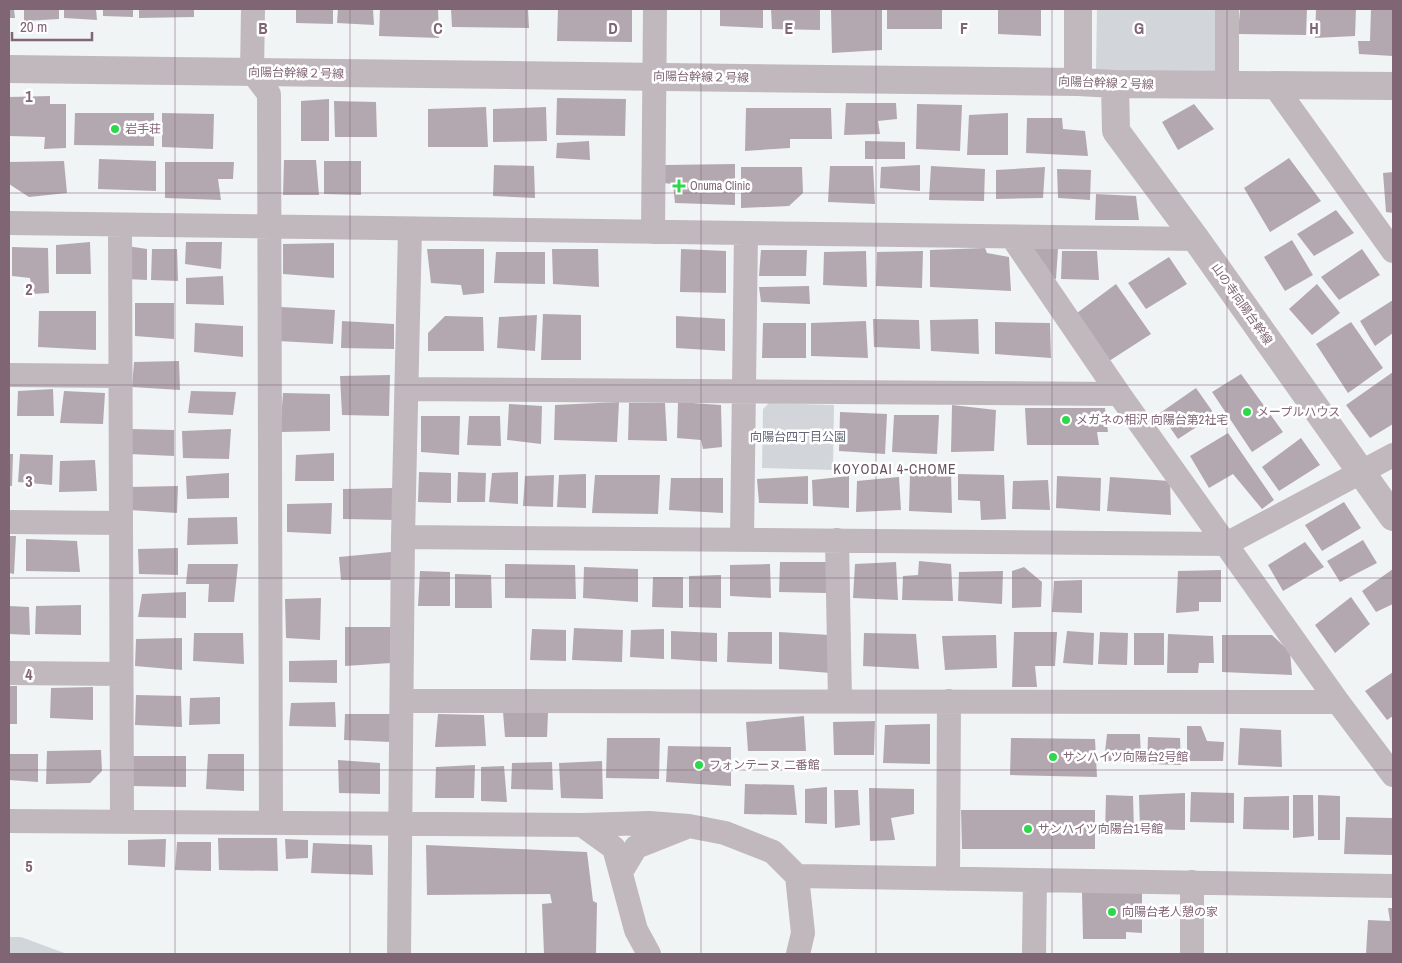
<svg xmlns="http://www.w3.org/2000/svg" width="1402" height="963" font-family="'Archivo Narrow','Noto Sans JP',sans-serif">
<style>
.green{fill:#d2d6db}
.building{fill:#b4a8b0}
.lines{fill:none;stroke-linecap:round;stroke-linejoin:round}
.minor{stroke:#c0b8bd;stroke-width:24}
.tertiary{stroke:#c0b8bd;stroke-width:28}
.grid{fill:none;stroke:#806575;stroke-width:1;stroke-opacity:0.55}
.poi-dot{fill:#2dd84b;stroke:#fff;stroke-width:2}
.labels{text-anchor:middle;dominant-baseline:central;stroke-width:5;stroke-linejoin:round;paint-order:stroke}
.street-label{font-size:12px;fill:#806575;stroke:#fff}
.poi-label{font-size:12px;fill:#806575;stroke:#fff;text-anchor:start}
.park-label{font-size:12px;fill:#636877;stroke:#fff}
.neighbourhood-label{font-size:14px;letter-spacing:1px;fill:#65525e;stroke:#fff}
.grid-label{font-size:16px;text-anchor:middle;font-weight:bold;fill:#806575;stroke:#fff;stroke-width:5;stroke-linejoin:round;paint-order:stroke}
</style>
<rect width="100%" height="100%" fill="#f0f4f4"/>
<path class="green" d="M1097,9H1215V72L1096,71Z
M769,403L834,405L833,470L762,468L763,409Z
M9,937H21L67,954H9Z"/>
<path class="building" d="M9,9H14L15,18H9Z
M24,9H59V19L24,21Z
M64,9H96L97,20L64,18Z
M103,9H133V17L103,16Z
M139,9H194V17L139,18Z
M296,9H333V24L296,23Z
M338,9H373L374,25L337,23Z
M380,9H438L439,38L379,36Z
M451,9H528L529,28L452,27Z
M558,9H632V42L557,41Z
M720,9H763V28L720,26Z
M771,9H820V30L772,29Z
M831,9H882V50L832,53Z
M887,9H942V29H887Z
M998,9H1041V36L998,34Z
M1240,9H1307L1306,35L1238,34Z
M1316,9H1356L1355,36L1315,38Z
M1371,9H1393V56L1359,54L1358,41H1370Z
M50,96V104H66V148L44,149L45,137L9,136V97Z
M557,98L626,99L625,136L556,135Z
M329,99V141H301V101Z
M334,101L376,102L377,137H335Z
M846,103H896L897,119L878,121L880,134L844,135Z
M917,104L962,105L960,151L916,149Z
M1194,104L1214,129L1178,150L1162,122Z
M486,107L488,147H428V109Z
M546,107L547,141L493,142V109Z
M746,108H831L832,139H790V148L745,151Z
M75,113H154V146L74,145Z
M162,113L214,114L213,149L162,147Z
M1008,113V155H967L969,115Z
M1027,118H1062L1063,129L1085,131L1088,156L1026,153Z
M589,141L590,160L556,158L557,143Z
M865,141L905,142V159H865Z
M1289,158L1321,201L1270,232L1244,188Z
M99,159L156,161V191L98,189Z
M284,160H316L319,195H283Z
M64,161L67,193L29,197L9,184V162Z
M324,161H361V195L324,194Z
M165,162H234L233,179H218L221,200L165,198Z
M735,164V205L675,203L673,184L663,183L665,165Z
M494,165L534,166L535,198L493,196Z
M920,165V191L880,188L881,167Z
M830,166H873L875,204L828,202Z
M931,166L985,169L984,201L929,200Z
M741,167H802L803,193L789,206L741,208Z
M1045,167L1043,198L996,199V170Z
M1057,169L1091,170L1090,200L1058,198Z
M1393,172V213L1386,212L1383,173Z
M1096,194L1136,196L1139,220H1095Z
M1336,210L1354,233L1314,256L1297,234Z
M1292,240L1313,275L1285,291L1264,257Z
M90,242L91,274H56V245Z
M186,242H222L221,269L185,264Z
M334,243V278L283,274V244Z
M127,246L147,249V280L126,279Z
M12,247L48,248L49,293L33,294L30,278L12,276Z
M985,248L987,253L1009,257L1011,291L930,287V250Z
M152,249H177L178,281L151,280Z
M427,249H484V293L463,295L461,285L431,283Z
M552,249H598L599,287L553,284Z
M681,249L726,251V293L680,292Z
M1034,249H1058L1056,279L1048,278Z
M1362,249L1380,275L1339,300L1321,277Z
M761,250H807L806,276H759Z
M866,251L867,287L823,285L824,252Z
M923,251L922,288L876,286L877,252Z
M1062,251H1097L1099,280L1061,279Z
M496,252H545V284L494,283Z
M1169,257L1187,284L1146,309L1128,283Z
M223,276L224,305L186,304V278Z
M1116,284L1151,334L1106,363L1077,313Z
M1317,284L1340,313L1312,335L1289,309Z
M809,286L810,304L761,302L759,287Z
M1393,300V333L1375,346L1360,321Z
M135,303H174V339L135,336Z
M281,307L335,310L333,344L278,341Z
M39,311H96V350L38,347Z
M543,314L581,315V360H541Z
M537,315L535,351L497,348L499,317Z
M445,316L483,317L484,351H428V333Z
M676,316L725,319V351L676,348Z
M873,319L919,320L920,349L874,347Z
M978,319L979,354L931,351L930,320Z
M342,321L394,324V349L341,348Z
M866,321L868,358L811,356V323Z
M995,322L1050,323L1051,358L995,354Z
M1351,322L1383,368L1348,393L1316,344Z
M195,323L243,326V357L194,352Z
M763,323H806V358H762Z
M179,361L180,390L132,387L134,362Z
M1393,372V424L1370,438L1346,405Z
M1241,374L1283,432L1252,452L1212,392Z
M390,375L389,416L342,415L340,376Z
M1196,388L1215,415L1178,439L1160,413Z
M53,389L54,416H17L18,391Z
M64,391L105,393L103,424L60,423Z
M191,391L236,392L233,415L188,413Z
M283,393L330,394V431L280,432Z
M619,402L617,442L554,440L555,405Z
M678,402L721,405L722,447L703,449L701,440L677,438Z
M629,403H665L667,441L628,440Z
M509,404L542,406L541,444L507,440Z
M952,405L996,410L994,451L951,452Z
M1025,408H1105L1108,432H1097L1099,445H1027Z
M840,412L887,414L885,454L839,451Z
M894,415H939L937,454L892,452Z
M421,416H460L459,455L421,452Z
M469,416H500L501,446L467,445Z
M130,429L174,430V456L129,454Z
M231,429L229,459L183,458L182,431Z
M1228,433L1274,500L1262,509L1233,474L1209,488L1190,456Z
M1301,438L1320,465L1279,491L1262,467Z
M334,453V481H295L296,455Z
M9,454H13L12,486H9Z
M20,454L53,455L52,485L18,482Z
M95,460L97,491L59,492L60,461Z
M419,472L451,473V503L418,502Z
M458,472L486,473L485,502H457Z
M518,472V504L489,502L492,473Z
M951,472L952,513L909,511L910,474Z
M229,473V498L187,499L186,476Z
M586,474V508L557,507L559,475Z
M958,474L1004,475L1006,519L981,520L980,501L958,500Z
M554,475L553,507L523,506L525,476Z
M595,475H660L658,514L592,513Z
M808,476V504L759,503L757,479Z
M849,476V508L813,506L812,480Z
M1057,476L1101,478L1100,511L1056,508Z
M899,477L901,510L856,512L857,481Z
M1110,477L1170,481L1171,515L1107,511Z
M671,478H723V513L669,510Z
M1048,480L1050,510L1012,509L1013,481Z
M178,486L177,513L129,510L128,487Z
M394,488L396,520L343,519V489Z
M1344,502L1361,528L1322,551L1305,525Z
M332,503L331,534L287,532V504Z
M237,517L238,544L187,545L188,518Z
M9,536H16L14,574L9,573Z
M26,539L77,541L80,572L26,571Z
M1363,540L1377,563L1340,582L1327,561Z
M1305,542L1324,567L1283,591L1268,565Z
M178,548V575L139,574L138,549Z
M391,552L392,580H341L339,557Z
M919,561L951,564L953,601L902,600L903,576L918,575Z
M780,562H826V593L779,592Z
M896,562L898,600L853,598L855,564Z
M188,564H238L234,602H208L209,584H186Z
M505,564L575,565L576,599L505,598Z
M770,564L771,598L730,596V565Z
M584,567L638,569V602L583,598Z
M1024,567L1042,582L1041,607L1012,608V571Z
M1393,569V604L1376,612L1362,591Z
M1221,570V602H1199V611L1176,613L1178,571Z
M420,571L450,572V606H418Z
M1003,571L1002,604L958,601L959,572Z
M455,574L491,575L492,608H455Z
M721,575V608L689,607V576Z
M653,577H683V608L652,607Z
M1082,580V613L1052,612L1054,581Z
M186,592V618L138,617L142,594Z
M1351,597L1370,624L1335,653L1315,625Z
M321,598L320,640L286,638L285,599Z
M81,605V635L35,634L36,606Z
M9,606L29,607L30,635L9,634Z
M345,627H392L391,663L345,666Z
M574,628L623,630L622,662L572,660Z
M532,629L566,630V661L530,660Z
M664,629V659L630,657L631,630Z
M671,631L717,633V662L671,659Z
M1067,631L1094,633L1093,665L1063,663Z
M728,632H772V664L727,662Z
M779,632L830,635L831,673L779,669Z
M1014,632H1057L1055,666H1035L1037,687H1012Z
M1100,632L1128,633L1127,665L1098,664Z
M194,633H243L244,664L193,661Z
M864,633L916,634L919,669L863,666Z
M1134,633H1164V665H1134Z
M1168,634L1213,636L1214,663H1199L1198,673H1167Z
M996,635L997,668L945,670L942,636Z
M1222,635H1272L1290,652L1292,675L1222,672Z
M182,638V670L135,666L136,639Z
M337,660V683L289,682V661Z
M1393,672V716L1387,720L1365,691Z
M9,686H17V724H9Z
M93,687V720L50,718L51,688Z
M136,695L181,696L182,727L135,725Z
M220,697V724L189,725L190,698Z
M335,702L336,727L289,726L291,703Z
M503,712L548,713L547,737H505Z
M345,714H393L391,742L344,740Z
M438,714L484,715L486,746L435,747Z
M804,716L806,751H748L746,722Z
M875,721L874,755H834L833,722Z
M930,724V764L883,763L885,725Z
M1187,726H1201L1207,741L1224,742L1223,761H1187Z
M1240,728L1281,730L1282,767L1238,765Z
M1107,734H1140L1141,761H1104Z
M1148,737L1180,738L1181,765L1147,764Z
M607,738H660L659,779L606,778Z
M1011,738L1095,739L1097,777L1010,775Z
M668,746L731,747V786L666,782Z
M101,750L102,771L90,783L46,784L47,751Z
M9,754H38V782L9,780Z
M208,754H244V791L206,789Z
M133,756H186V787L131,786Z
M338,760L380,763V794L339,793Z
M602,761L603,799L561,798L559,763Z
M552,762L553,790L511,789L512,763Z
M475,765L474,798H435L436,767Z
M504,766L507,802L481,801V767Z
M745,784L794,785L797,815L744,814Z
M827,787V824L805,823V789Z
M869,788L914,789V814L891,818L895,840L870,841Z
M834,790H858L860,825L835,828Z
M1191,792L1234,793V823L1190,822Z
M1185,793V830L1140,829L1139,795Z
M1106,795L1133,796L1134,831L1105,832Z
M1293,795H1313L1314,836L1293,838Z
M1318,795L1340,796V840H1318Z
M1289,796V830L1243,829L1244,797Z
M961,810H1095V849H962Z
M1346,817L1393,818V855L1344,854Z
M218,838H277L278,871L219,870Z
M166,839L165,867L128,865V840Z
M285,839L308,840V858L286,859Z
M177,842H211V871L175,870Z
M313,843L372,845L373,875L311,873Z
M426,845L587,852L593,901L597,903L596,954H544L542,904L552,903L550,894L427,895Z
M1142,890V933L1126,932V939H1083L1082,892Z
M1388,908H1393V954H1366L1368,920L1390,921Z"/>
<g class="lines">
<path class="minor" d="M253,9L252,72L269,94L271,823
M1227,85V9
M1274,85L1393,251
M9,223L1196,239
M120,225L122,822
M653,232L655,9
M1012,237L1119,394L1338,702L1393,775
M9,375L120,376
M407,389L1119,394
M9,522L121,523
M403,537L1226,544L1393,455
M742,539L746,233
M837,540L840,701
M9,673L121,674
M402,701L1338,702
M9,821L582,825
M621,872L636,847L684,828
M797,876L1393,886
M948,879L949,701
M1192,882V954
M399,954L403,537L410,229
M649,954L636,930L614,848L582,825L649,823L689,826L725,833L773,852L797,876L803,933L798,954
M1034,954L1035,880"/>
<path class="tertiary" d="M9,69L1078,82L1115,84L1393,86
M1078,82V9
M1115,84L1116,131L1196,239L1393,517"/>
</g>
<path class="grid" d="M175,9V954M350,9V954M526,9V954M701,9V954M876,9V954M1052,9V954M1227,9V954M9,193H1393M9,385H1393M9,578H1393M9,770H1393"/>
<g class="poi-dot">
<circle cx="115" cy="129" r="5"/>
<path d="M676.5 178.5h5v5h5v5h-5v5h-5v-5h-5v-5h5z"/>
<circle cx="1247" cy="412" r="5"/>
<circle cx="1066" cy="420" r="5"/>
<circle cx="1053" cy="757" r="5"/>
<circle cx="699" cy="765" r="5"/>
<circle cx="1028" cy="829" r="5"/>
<circle cx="1112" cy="912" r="5"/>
</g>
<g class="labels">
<g class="street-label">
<text transform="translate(296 73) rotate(1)">向陽台幹線２号線</text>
<text transform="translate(701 77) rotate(1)">向陽台幹線２号線</text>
<text transform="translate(1106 83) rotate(2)">向陽台幹線２号線</text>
<text transform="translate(1242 304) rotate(55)">山の寺向陽台幹線</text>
</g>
<g class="poi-label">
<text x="125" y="129">岩手荘</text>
<text x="690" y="186">Onuma Clinic</text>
<text x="1257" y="412">メープルハウス</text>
<text x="1076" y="420">メガネの相沢 向陽台第2社宅</text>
<text x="1063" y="757">サンハイツ向陽台2号館</text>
<text x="709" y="765">フォンテーヌ 二番館</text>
<text x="1038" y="829">サンハイツ向陽台1号館</text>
<text x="1122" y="912">向陽台老人憩の家</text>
</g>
<g class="park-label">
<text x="798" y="437">向陽台四丁目公園</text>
</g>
<g class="neighbourhood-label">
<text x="895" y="469">KOYODAI 4-CHOME</text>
</g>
</g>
<g class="grid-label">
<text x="263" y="34">B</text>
<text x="438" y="34">C</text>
<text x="613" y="34">D</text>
<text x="789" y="34">E</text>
<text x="964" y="34">F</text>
<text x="1139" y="34">G</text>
<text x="1314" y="34">H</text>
<text x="29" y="102">1</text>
<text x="29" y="295">2</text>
<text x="29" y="487">3</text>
<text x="29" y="680">4</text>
<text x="29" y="872">5</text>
</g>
<rect width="1402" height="963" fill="none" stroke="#806575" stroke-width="20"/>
<path d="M12 32v8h80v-8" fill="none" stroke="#806575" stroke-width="2.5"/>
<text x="20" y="32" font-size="15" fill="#806575" stroke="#ffffff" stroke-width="4" paint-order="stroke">20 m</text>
</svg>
